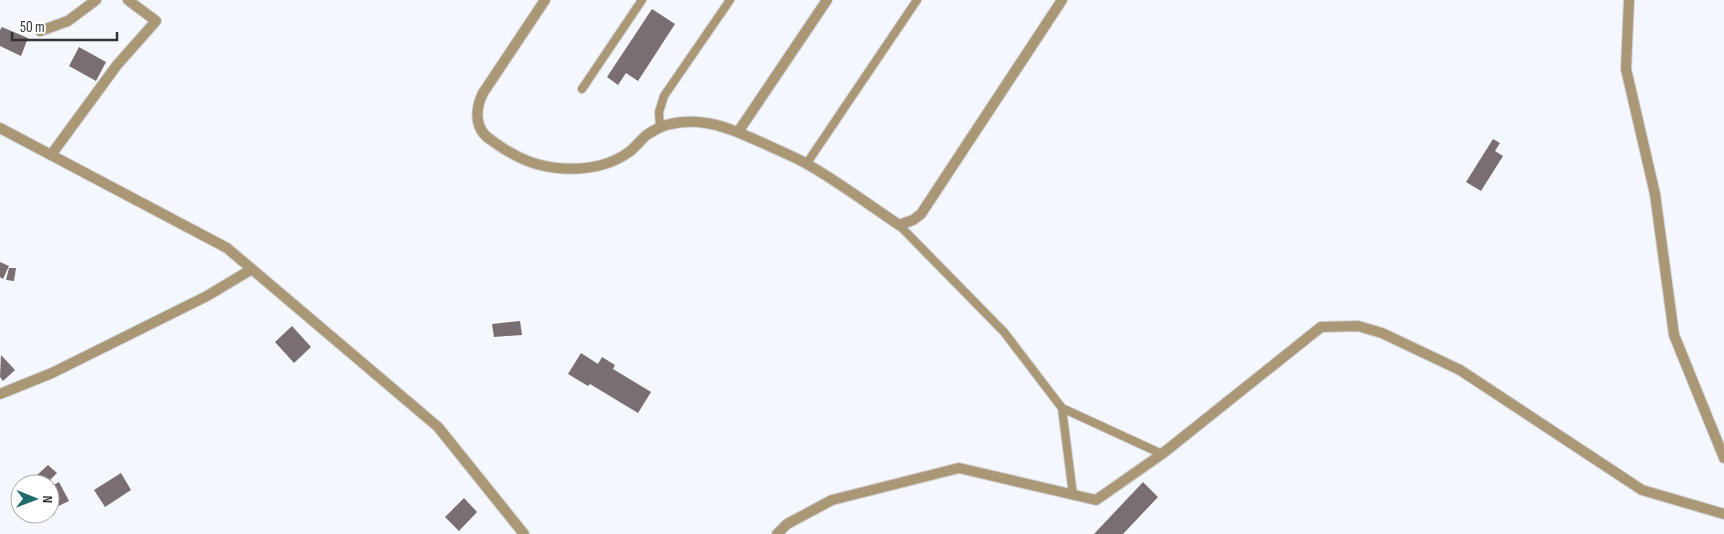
<svg xmlns="http://www.w3.org/2000/svg" width="1724" height="534" font-family="'Sofia Sans Condensed',sans-serif">
<style>
.building{fill:#796e72}
.lines{fill:none;stroke-linecap:round;stroke-linejoin:round}
.lane-casing{stroke:#d2d4da;stroke-width:10}
.street-casing{stroke:#d2d4da;stroke-width:12}
.lane{stroke:#aa9775;stroke-width:8}
.street{stroke:#aa9775;stroke-width:10}
</style>
<rect width="100%" height="100%" fill="#f5f7fe"/>
<path class="building" d="M652,9L675,24L638,81L626,73L618,85L607,77Z
M2,27L28,38L21,56L0,46V30Z
M79,47L106,62L96,81L69,66Z
M1493,139L1500,143L1495,151L1503,156L1481,191L1466,182Z
M0,262L9,266L3,279L0,277Z
M9,268H16L14,281L6,280Z
M520,321L522,335L494,337L492,324Z
M292,326L311,347L294,363L275,342Z
M581,353L598,364L602,357L615,365L613,369L651,392L638,413L590,384L588,386L568,374Z
M1,355L15,370L3,381L0,377Z
M48,465L57,473L46,484L37,475Z
M121,473L131,490L105,507L94,490Z
M59,482L69,501L50,510V487Z
M1143,482L1158,497L1123,534H1094Z
M464,498L477,512L459,531L445,517Z"/>
<g class="lines">
<defs>
<path id="lane" d="M582,89L642,0
M660,127L659,112L664,96L730,0
M807,163L917,0
M899,225L1004,332L1062,408
M1073,495L1062,408L1162,454"/>
<path id="street" d="M545,0L483,93C475,109 474,129 491,140C498,145 505,150 513,154C546,173 597,175 629,152C636,147 641,139 648,134C666,122 685,120 706,123C726,126 744,135 763,143C777,150 793,156 807,164C839,182 869,205 899,225L913,220L921,214L1062,0
M1629,0L1626,69L1655,194L1674,335L1724,458
M40,31L68,21L96,0
M0,128L227,248L438,427L524,534
M738,132L827,0
M51,155L117,65L156,21L128,0
M0,394L52,373L207,296L252,269
M777,534L787,524L832,500L959,468L1096,500L1162,454L1321,327L1358,326L1382,333L1460,370L1642,490L1724,514"/>
</defs>
<use href="#lane" class="lane-casing"/>
<use href="#street" class="street-casing"/>
<use href="#lane" class="lane"/>
<use href="#street" class="street"/>
</g>
<g transform="translate(35 499) rotate(91)"><circle r="24" fill="#ffffff" stroke="#adadaf"/>
<path d="M0-4L9 19L0 12L-9 19Z" fill="#1e6b6c"/>
<text y="-8" font-size="14" font-weight="bold" text-anchor="middle" fill="#323337">N</text>
</g>
<path d="M12 32v8h105v-8" fill="none" stroke="#323337" stroke-width="2.5"/>
<text x="20" y="32" font-size="15" fill="#323337" stroke="#ffffff" stroke-width="4" paint-order="stroke">50 m</text>
</svg>
